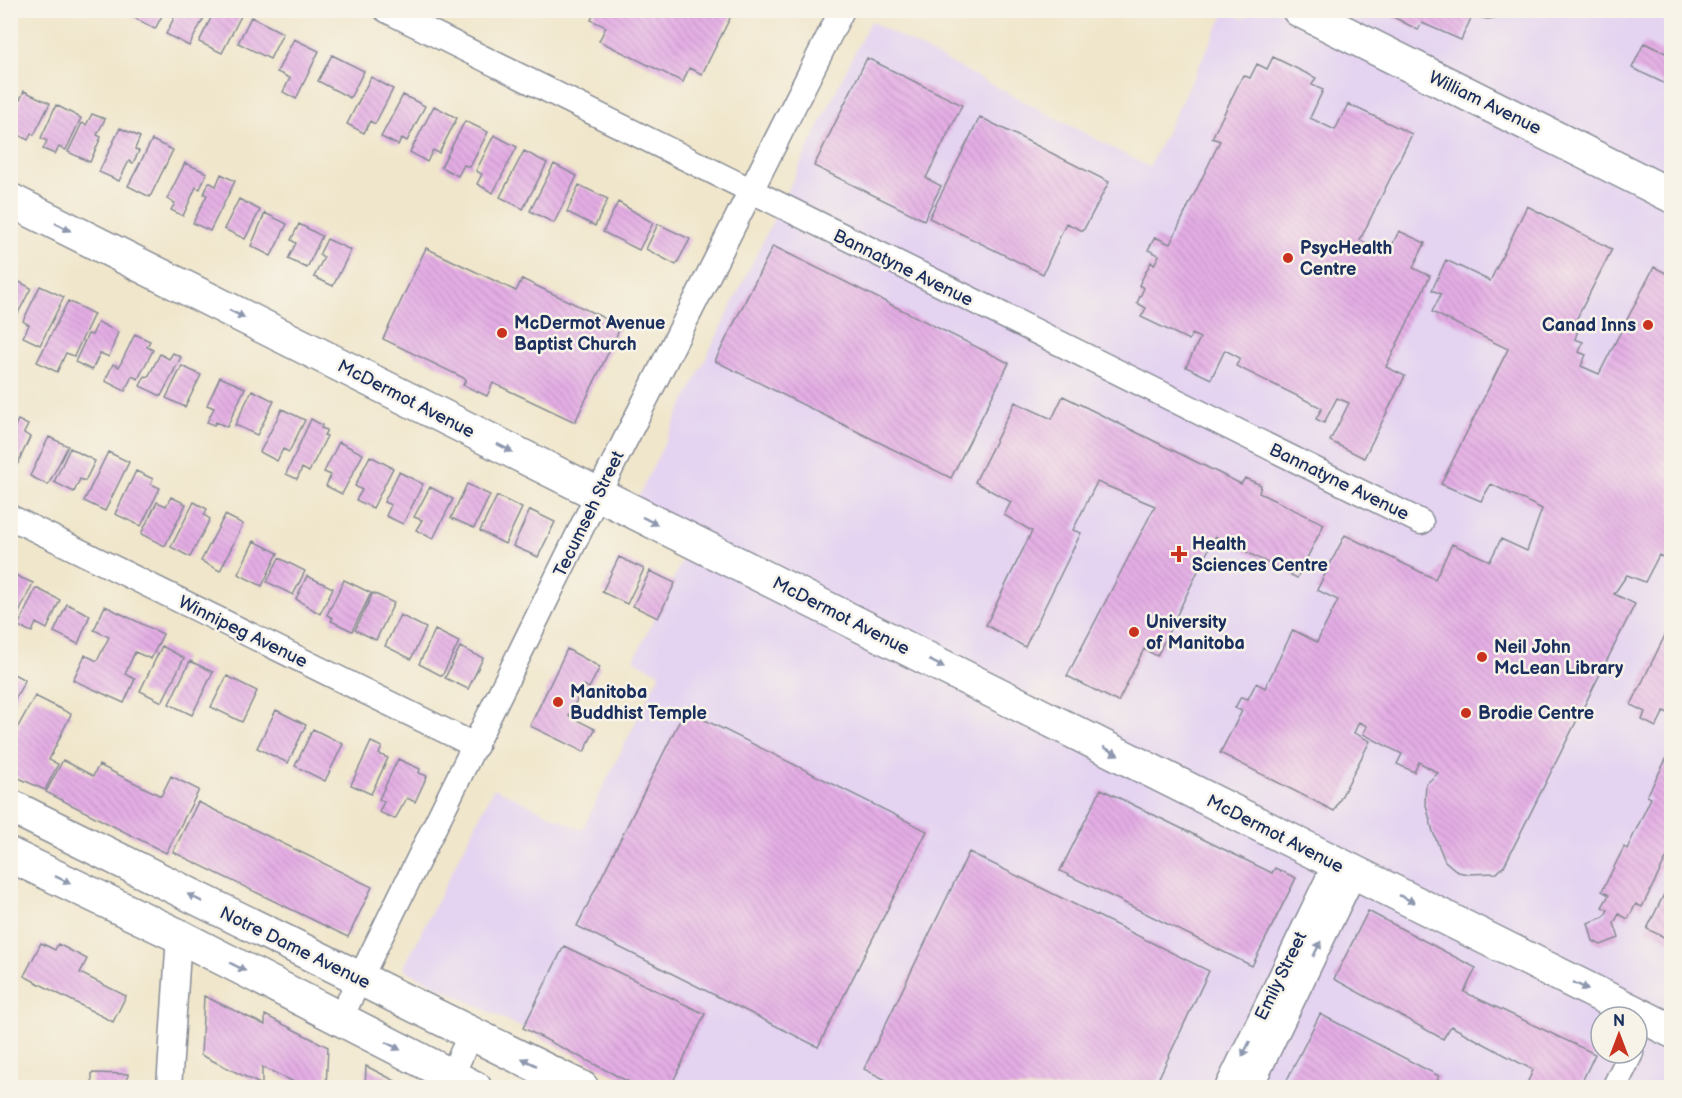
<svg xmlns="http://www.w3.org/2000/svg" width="1682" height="1098" font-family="'Balsamiq Sans',sans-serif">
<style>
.built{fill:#e4d3f1;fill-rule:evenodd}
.building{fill:url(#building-back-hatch)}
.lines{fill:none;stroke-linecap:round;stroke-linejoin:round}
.street-casing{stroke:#868a94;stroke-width:27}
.secondary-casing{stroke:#868a94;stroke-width:36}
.primary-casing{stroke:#868a94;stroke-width:36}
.street{stroke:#fff;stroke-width:24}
.secondary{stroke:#fff;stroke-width:33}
.primary{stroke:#fff;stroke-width:33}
.oneway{fill:#8d97ae}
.poi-dot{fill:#c8321e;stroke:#f7f3e8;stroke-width:2}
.labels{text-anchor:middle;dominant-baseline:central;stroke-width:5;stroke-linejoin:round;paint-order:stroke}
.street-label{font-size:18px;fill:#1b2f5e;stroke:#f7f3e8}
.poi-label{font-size:18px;font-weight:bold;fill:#1b2f5e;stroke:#f7f3e8;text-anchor:start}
</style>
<defs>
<pattern id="building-back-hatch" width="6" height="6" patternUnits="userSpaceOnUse" patternTransform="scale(1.5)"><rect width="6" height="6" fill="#e4ade4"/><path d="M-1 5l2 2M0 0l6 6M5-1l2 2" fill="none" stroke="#c395c6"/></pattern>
</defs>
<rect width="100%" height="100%" fill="#f7f3e8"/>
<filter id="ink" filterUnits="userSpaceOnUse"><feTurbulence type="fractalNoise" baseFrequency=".0167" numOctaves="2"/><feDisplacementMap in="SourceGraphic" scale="12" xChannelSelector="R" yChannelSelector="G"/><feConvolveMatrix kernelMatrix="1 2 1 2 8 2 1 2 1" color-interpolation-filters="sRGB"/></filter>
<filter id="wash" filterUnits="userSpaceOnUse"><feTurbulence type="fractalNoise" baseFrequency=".008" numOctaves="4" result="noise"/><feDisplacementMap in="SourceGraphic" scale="24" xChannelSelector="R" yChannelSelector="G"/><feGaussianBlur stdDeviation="1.35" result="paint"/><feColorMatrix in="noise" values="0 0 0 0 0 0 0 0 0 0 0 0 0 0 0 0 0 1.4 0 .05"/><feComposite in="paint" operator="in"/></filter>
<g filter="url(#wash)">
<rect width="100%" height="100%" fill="#f0e6cb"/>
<path class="built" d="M1249,10L1671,11V1087H641L403,969L494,788L582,830L660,673L634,660L692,540L632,510L870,21L1149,167L1226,11L1244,19ZM1601,1017H1637V1053H1601Z"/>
<g id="blocks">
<path class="building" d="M136,10H165L155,29L133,17Z
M178,10H208L189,46L166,34Z
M215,10H244L222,53L199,42Z
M596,10H734L702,74L689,68L683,82L599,41L606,27L591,20Z
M1380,10H1526V13L1488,19L1472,16L1461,40L1422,23L1418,30Z
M251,17L283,33L270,59L238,43Z
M294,39L319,51L296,99L283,92L290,78L277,72Z
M1644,43L1672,56V87L1632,68Z
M332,55L364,71L350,98L318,81Z
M1273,57L1316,78L1312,85L1323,90L1310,118L1335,130L1348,104L1412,134L1360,240L1388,253L1399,231L1425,243L1413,268L1430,276L1386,367L1405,376L1364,458L1330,441L1349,403L1337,398L1324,423L1316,419L1322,408L1236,366L1240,358L1225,350L1211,379L1186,367L1200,338L1192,334L1189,340L1141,317L1146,308L1137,303L1144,288L1139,285L1151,262L1154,265L1159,255L1148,250L1155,237L1170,244L1220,141L1212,138L1243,75L1250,78L1257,64L1267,69Z
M867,58L962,105L926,178L941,186L924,220L814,166Z
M371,77L393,89L375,124L370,121L364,133L347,124Z
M24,91L50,103L34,135L31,133L28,140L15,133L18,126L10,122Z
M403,95L425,106L407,141L402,138L398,145L381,137Z
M56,105L81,118L66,150L59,147L55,154L43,149L47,141L41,138Z
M434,106L457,118L439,153L433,150L427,162L410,152Z
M92,114L105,119L97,135L101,137L90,162L68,152L82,123L86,125Z
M980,117L1109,182L1083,231L1066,223L1043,274L929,218Z
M465,121L488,132L470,167L464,165L458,176L441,167Z
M120,128L140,137L135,149L139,151L133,163L129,161L119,181L99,172Z
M494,135L517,147L493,193L477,184L482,174L476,171Z
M152,140L173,150L150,197L128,186Z
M524,151L547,163L523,209L500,197Z
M185,163L207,173L200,189L196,187L183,216L171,210L175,203L167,199Z
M554,164L577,176L554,223L530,211Z
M221,174L235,181L210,231L193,223L207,195L204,194L209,182L216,186Z
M579,185L608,199L595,226L567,212Z
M239,199L260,210L245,239L224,229Z
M618,202L653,223L639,250L603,232Z
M1527,206L1612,249L1574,324L1579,327L1575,339L1583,342L1579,352L1586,355L1581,366L1599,374L1654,267L1672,276V562L1659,555L1645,582L1627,575L1614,594L1635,604L1504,866L1497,873L1468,874L1458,872L1445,861L1433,832L1425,801L1426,784L1438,773L1419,762L1414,772L1397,764L1402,754L1363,734L1367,726L1359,722L1354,733L1370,741L1334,811L1220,753L1242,711L1235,708L1241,697L1248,699L1256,683L1265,688L1293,630L1317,642L1338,600L1317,590L1345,535L1435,579L1452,544L1490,561L1501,539L1527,551L1542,509L1491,484L1481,501L1441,484L1508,349L1432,312L1441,294L1432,290L1446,260L1490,281Z
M265,213L287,224L271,256L251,246Z
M299,224L322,236L307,268L288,259L296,243L291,240Z
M658,224L690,239L676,265L646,249Z
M327,239L351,250L333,286L314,277L324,257L319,255Z
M773,246L1009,363L951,478L715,361Z
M426,248L516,291L522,279L621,326L575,422L493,383L487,396L463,385L466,379L383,339Z
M10,277L31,288L10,329Z
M40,286L64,297L40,345L23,337L29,325L23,321Z
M68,301L94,314L74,356L66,353L57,372L37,362Z
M98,322L118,332L109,357L100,353L92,370L75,362L88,334L92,335Z
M135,334L150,341L147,347L153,350L138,379L132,376L125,391L105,381L113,364L119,367Z
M173,353L181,357L161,396L140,386L145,376L148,377L160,354L169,359Z
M182,366L201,375L185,407L166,398Z
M220,377L245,388L227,427L216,422L214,425L207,422L214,408L207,405Z
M252,390L274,401L257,435L235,425Z
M1063,396L1241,484L1245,478L1254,482L1261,485L1259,493L1324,524L1297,578L1215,536L1157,656L1144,649L1118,702L1067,676L1155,506L1097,482L1073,530L1081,533L1025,647L986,625L1032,531L1004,515L1011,502L975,482L1015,402L1052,419Z
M282,409L305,420L289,452L283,449L277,461L260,452Z
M311,419L322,425L321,428L327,430L324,435L327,436L309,472L302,468L297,479L286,474Z
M18,420L28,425L24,433L30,437L13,474L10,426L14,428Z
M49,437L68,446L48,485L30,476Z
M339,442L363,454L342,494L326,486L331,475L324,472Z
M70,448L95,461L85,481L80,479L74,492L54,482Z
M108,452L129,462L105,511L84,501Z
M370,456L393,468L373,508L356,500L362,490L355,486Z
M136,471L153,479L151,484L160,488L141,526L115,514Z
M399,472L423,484L403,524L386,516L391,505L384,502Z
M467,484L490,495L474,528L451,518Z
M430,487L453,499L433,539L416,530L422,520L414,517Z
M497,496L522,508L505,544L480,531Z
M171,497L186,504L165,546L141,534L157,502L166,506Z
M194,502L207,509L204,515L210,519L190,557L171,547Z
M530,510L555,522L538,557L513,546Z
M225,515L243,524L220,571L201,561Z
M254,541L278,553L262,586L238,574Z
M619,557L644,569L627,604L602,592Z
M279,558L305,571L293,595L267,582Z
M650,571L675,583L658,618L633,606Z
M10,573L33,583L16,619L10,616Z
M307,576L333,588L320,614L296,599Z
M344,580L371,593L352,631L331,621L333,618L327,615Z
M36,588L60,600L47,629L36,623L32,632L18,626Z
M373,593L394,603L376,640L355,630Z
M67,604L90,615L78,644L54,632Z
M105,606L163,634L151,659L135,652L125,674L135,679L124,703L73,680L85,655L97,661L109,637L94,630Z
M400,615L426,628L411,659L385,646Z
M1672,621V715L1664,711L1656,727L1642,720L1645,712L1631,705Z
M435,630L459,642L442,676L419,664Z
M162,646L184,658L162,702L140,691Z
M460,647L483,658L468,689L445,678Z
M567,649L600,667L589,688L584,685L569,716L595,729L584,752L530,726Z
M190,661L213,672L192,715L169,704Z
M10,672L25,680L10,709Z
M227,676L257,691L242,722L211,707Z
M35,696L71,714L49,760L58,764L45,790L10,774V741Z
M276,710L306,725L288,763L257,748Z
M685,710L927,831L818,1047L577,926Z
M313,729L343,744L325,781L295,766Z
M371,742L382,747L379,754L388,758L371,794L351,785Z
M1672,748V847L1642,907L1636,904L1628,919L1619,914L1614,923L1619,938L1601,945L1593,941L1588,923L1604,917L1608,910L1602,907L1609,895L1602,891L1624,847L1627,849L1651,798L1647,796Z
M398,759L420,769L419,773L427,776L415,802L407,798L395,819L379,812L384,802L379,799Z
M63,760L93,776L99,765L161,796L171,776L199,790L166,853L46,792Z
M1101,789L1272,873L1275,868L1296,878L1252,966L1060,871Z
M198,802L372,887L348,937L173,852Z
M969,852L1209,971L1154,1088H902L864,1069Z
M1672,878V941L1647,929Z
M1368,911L1476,968L1464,992L1595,1054L1579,1088H1525L1533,1070L1451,1026L1443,1039L1334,979Z
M41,943L55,950L58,944L87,959L80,973L126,996L113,1022L24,976Z
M564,946L705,1014L670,1088H641L523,1028Z
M204,996L265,1025V1015L328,1047L326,1088H307L262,1067V1085L201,1055Z
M1320,1014L1439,1076L1434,1088H1283Z
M366,1066L409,1088H365Z
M92,1073L128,1074L127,1088H92Z"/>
</g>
</g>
<g filter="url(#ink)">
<use href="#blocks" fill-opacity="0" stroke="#868a94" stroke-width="1.5"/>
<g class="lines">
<defs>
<path id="street" d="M386,10L1421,522
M10,517L476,746
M340,1019L598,494L842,10
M169,1088L179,936
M450,1088L451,1076L471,1034
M1227,1088L1335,864
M1250,1088L1354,873
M1614,1088L1631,1053"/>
<path id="secondary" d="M1299,10L1672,196
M10,200L1672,1031"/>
<path id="primary" d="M10,806L582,1088
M10,855L179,936L475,1088"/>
</defs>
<use href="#street" class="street-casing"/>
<use href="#secondary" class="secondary-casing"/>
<use href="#primary" class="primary-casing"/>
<use href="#street" class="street"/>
<use href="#secondary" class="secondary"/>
<use href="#primary" class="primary"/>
</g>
<defs><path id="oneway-solid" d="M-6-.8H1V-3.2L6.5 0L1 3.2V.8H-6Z" transform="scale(1.5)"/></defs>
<g class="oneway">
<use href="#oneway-solid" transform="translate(63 227) rotate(27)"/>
<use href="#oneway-solid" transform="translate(237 314) rotate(27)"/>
<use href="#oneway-solid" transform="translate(505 448) rotate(27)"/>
<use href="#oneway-solid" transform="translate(650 521) rotate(27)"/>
<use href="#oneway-solid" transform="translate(937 664) rotate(27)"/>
<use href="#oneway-solid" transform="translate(1111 751) rotate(27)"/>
<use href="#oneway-solid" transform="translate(63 880) rotate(26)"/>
<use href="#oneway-solid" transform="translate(195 898) rotate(-153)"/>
<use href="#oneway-solid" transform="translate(1407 899) rotate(26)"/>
<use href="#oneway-solid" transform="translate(1317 949) rotate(-64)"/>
<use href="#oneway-solid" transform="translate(238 967) rotate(27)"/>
<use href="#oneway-solid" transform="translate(1581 986) rotate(26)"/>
<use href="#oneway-solid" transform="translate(393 1046) rotate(27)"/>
<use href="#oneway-solid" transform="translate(1246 1049) rotate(116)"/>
<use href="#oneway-solid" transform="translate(529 1062) rotate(-154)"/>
</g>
</g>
<g class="poi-dot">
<circle cx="1288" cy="258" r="6"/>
<circle cx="1648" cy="325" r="6"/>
<circle cx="502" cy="333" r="6"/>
<path d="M1176 545h6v6h6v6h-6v6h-6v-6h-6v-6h6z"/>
<circle cx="1134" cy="632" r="6"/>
<circle cx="1482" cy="657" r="6"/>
<circle cx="558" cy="702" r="6"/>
<circle cx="1466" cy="713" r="6"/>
</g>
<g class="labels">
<g class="street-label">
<text transform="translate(1485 103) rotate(26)">William Avenue</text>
<text transform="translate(903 268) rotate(26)">Bannatyne Avenue</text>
<text transform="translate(406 399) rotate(27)">McDermot Avenue</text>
<text transform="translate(1339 482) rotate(26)">Bannatyne Avenue</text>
<text transform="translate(589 514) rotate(-64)">Tecumseh Street</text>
<text transform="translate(841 616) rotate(27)">McDermot Avenue</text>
<text transform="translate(243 632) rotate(26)">Winnipeg Avenue</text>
<text transform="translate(1275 834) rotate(27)">McDermot Avenue</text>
<text transform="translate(295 948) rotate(26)">Notre Dame Avenue</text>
<text transform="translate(1281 976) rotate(-64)">Emily Street</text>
</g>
<g class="poi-label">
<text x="1300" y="248">PsycHealth<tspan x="1300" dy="21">Centre</tspan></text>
<text x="514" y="323">McDermot Avenue<tspan x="514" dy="21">Baptist Church</tspan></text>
<text x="1636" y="325" text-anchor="end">Canad Inns</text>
<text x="1192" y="544">Health<tspan x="1192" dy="21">Sciences Centre</tspan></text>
<text x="1146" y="622">University<tspan x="1146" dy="21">of Manitoba</tspan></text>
<text x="1494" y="647">Neil John<tspan x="1494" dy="21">McLean Library</tspan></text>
<text x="570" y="692">Manitoba<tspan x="570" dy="21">Buddhist Temple</tspan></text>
<text x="1478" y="713">Brodie Centre</text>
</g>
</g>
<rect width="1682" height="1098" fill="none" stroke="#f7f3e8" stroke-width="36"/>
<g transform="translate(1619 1035)"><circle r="28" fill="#f7f3e8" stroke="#9fa5b1" stroke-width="1.5"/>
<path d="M0-4.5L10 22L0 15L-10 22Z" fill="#c8321e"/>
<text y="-9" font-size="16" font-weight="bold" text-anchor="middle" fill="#1b2f5e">N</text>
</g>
</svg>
